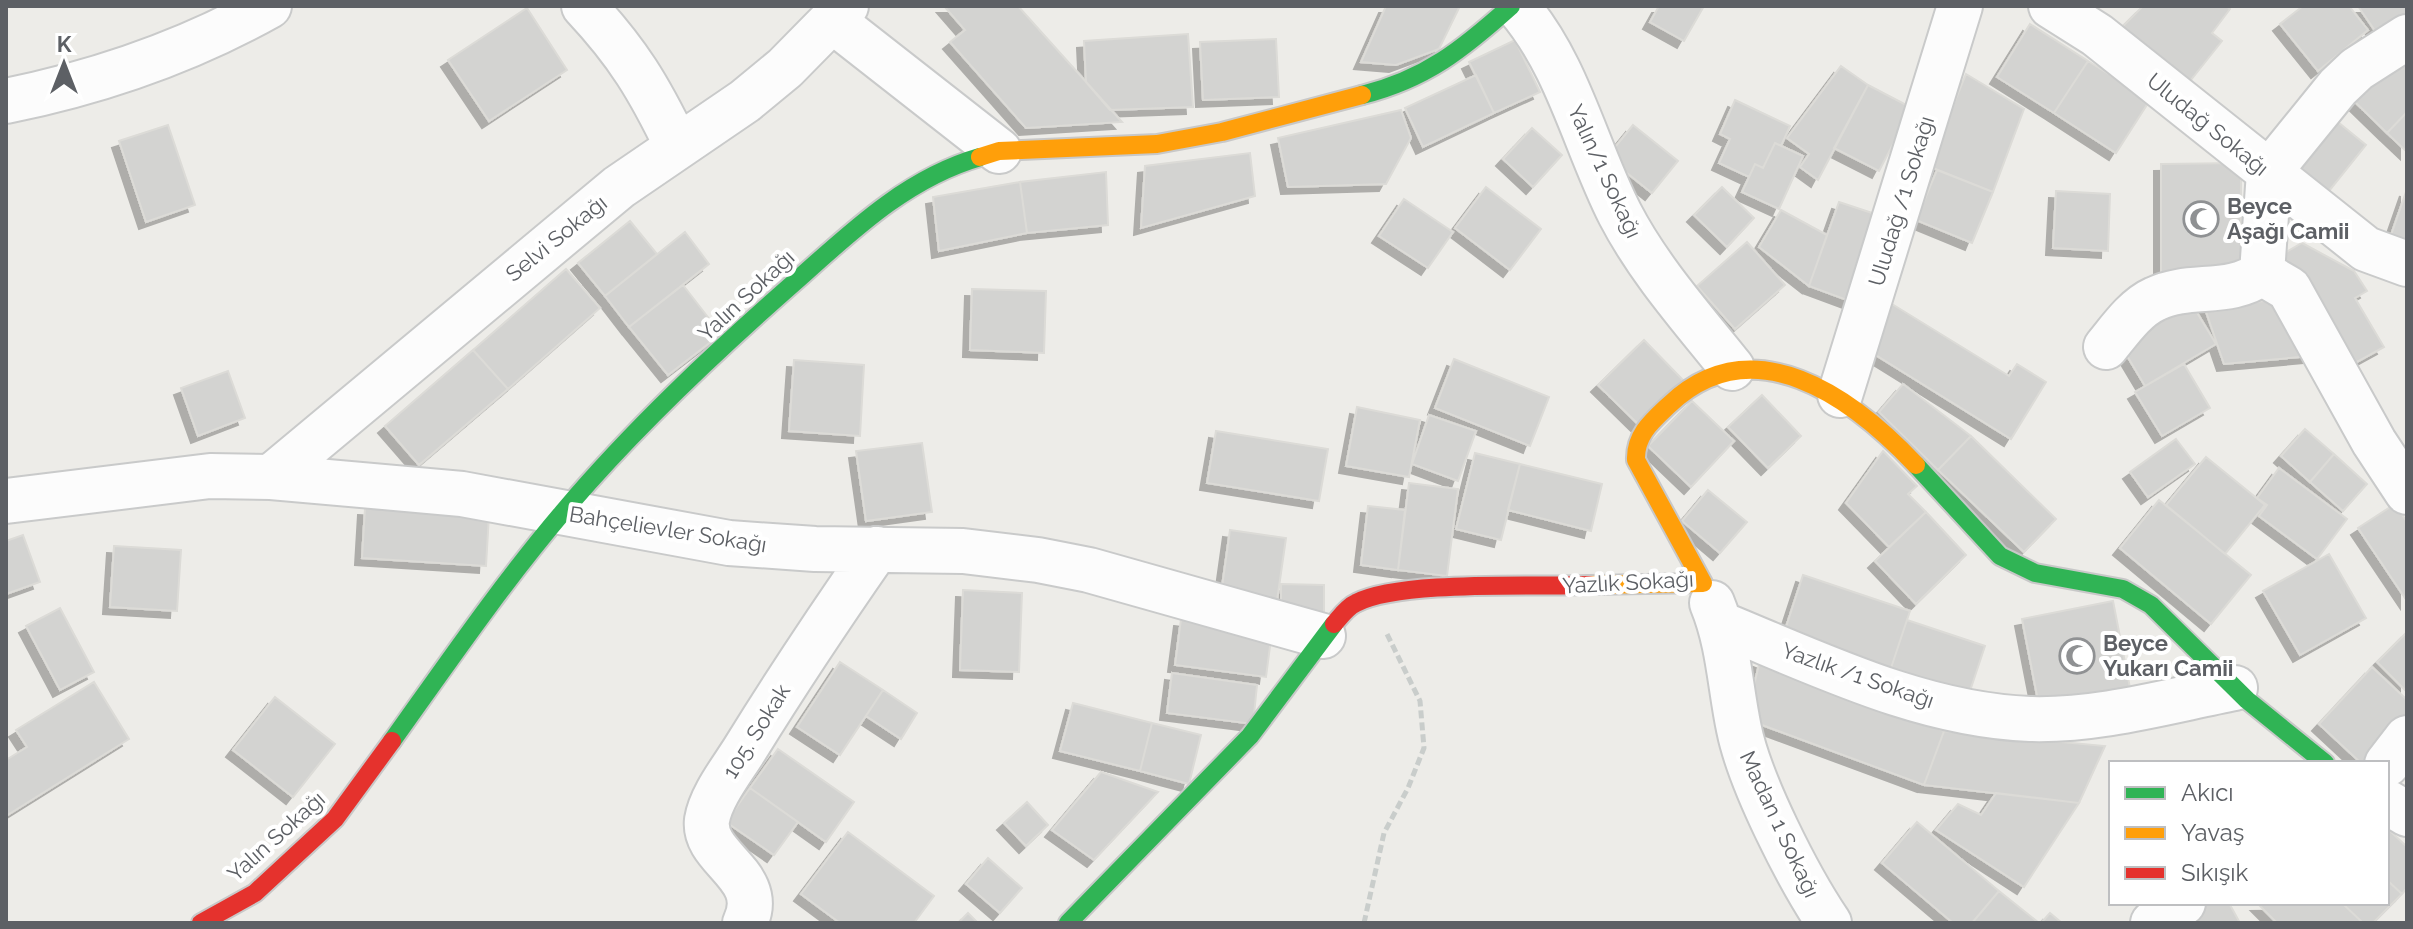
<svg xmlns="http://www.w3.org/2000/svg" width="2413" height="929" font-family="Raleway,sans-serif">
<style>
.building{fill:#d3d3d1;stroke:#dcdbd7;stroke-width:2;filter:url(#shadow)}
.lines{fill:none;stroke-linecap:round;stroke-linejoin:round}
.street-casing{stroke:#c9caca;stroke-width:48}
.fast-casing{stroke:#c8c8c8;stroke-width:22}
.slow-casing{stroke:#c8c8c8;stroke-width:22}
.jam-casing{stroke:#c8c8c8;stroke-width:22}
.path{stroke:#c9cdcb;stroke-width:5;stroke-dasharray:8 4;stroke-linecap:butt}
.street{stroke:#fcfcfc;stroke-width:44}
.fast{stroke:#30b455;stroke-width:18}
.slow{stroke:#ff9f0a;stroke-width:18}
.jam{stroke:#e5322d;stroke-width:18}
.labels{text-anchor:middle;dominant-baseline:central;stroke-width:8;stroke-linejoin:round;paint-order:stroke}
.street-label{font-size:22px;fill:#5d6065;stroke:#fff}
.poi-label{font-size:22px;font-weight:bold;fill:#5d6065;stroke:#fff;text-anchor:start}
</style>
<defs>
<filter id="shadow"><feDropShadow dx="-7" dy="7" stdDeviation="0" flood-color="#0004"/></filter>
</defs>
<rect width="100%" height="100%" fill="#edece8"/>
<path class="building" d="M944,6H1018L1122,122L1026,128L950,42L965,30Z
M1386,6H1460L1439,49L1396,65L1361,62Z
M1659,6H1704L1684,41L1650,22Z
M2143,6H2226L2230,9L2212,33L2222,41L2190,81L2122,27Z
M2303,6H2349L2368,30L2318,71L2280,24Z
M2358,6H2407V24L2382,41Z
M527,8L567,70L489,121L448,60Z
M2030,24L2088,61L2054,113L1997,77Z
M1188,34L1193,107L1110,110L1086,82L1084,41Z
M1276,39L1279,97L1203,100L1200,42Z
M1515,40L1540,92L1494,113L1469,62Z
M2407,53V112L2387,133L2352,99Z
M2088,61L2150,100L2116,153L2054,113Z
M1841,66L1868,85L1818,180L1800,167L1809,154L1787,138Z
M1966,74L2024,109L1993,192L1928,166Z
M1476,75L1494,113L1423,147L1405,108Z
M1868,85L1912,108L1879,171L1834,148Z
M1735,100L1790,126L1781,146L1775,143L1763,168L1755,164L1749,177L1719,163L1730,139L1720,134Z
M1401,110L1411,138L1386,184L1288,187L1278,138Z
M2407,112V152L2387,133Z
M2333,118L2366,145L2325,196L2292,169Z
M168,125L195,205L146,222L119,141Z
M1633,125L1678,161L1652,193L1607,157Z
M1532,128L1562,155L1533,187L1503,159Z
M1775,143L1803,156L1779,209L1742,192L1755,164L1763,168Z
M1250,153L1255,196L1141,228L1145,166Z
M2241,163V275L2161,276V164Z
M1937,170L1993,192L1972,243L1916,220Z
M1106,172L1108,225L1027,233L1020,182Z
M1020,182L1027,233L939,251L933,197Z
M1486,187L1541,229L1510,270L1455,228Z
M1722,187L1754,218L1727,247L1694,215Z
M2407,189V244L2390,238Z
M2056,191L2110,194L2108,251L2053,248Z
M1404,199L1453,232L1428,268L1379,236Z
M1839,202L1884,217L1855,303L1809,286Z
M1781,210L1827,235L1809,286L1759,247Z
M630,221L657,254L605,296L578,263Z
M685,232L709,264L629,327L605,296Z
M1747,242L1785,285L1735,329L1697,286Z
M2302,243L2354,271L2367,291L2355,298L2384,347L2346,368L2281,255Z
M566,269L600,308L508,389L473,350Z
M683,285L721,334L668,375L629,327Z
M972,289L1046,291L1044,353L970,350Z
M2289,299L2312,356L2224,364L2204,306Z
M2190,301L2216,344L2145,386L2120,344Z
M1892,304L2009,376L2017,364L2046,382L2011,439L1871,352Z
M1644,340L1683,380L1638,424L1598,385Z
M473,350L508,389L419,465L385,426Z
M1454,359L1549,397L1530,446L1435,408Z
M794,360L864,365L860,436L789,431Z
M2184,364L2210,408L2162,436L2135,392Z
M228,371L245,418L198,436L181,388Z
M1903,384L1971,436L1938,470L1879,412Z
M1762,395L1801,436L1768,468L1728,427Z
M1692,401L1734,441L1691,487L1648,446Z
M1357,407L1420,420L1409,477L1346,466Z
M1429,415L1476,431L1458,481L1412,464Z
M2305,429L2334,454L2310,482L2281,456Z
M1216,431L1328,449L1319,501L1207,483Z
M1971,436L2056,519L2024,552L1938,470Z
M2176,439L2195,464L2148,497L2130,472Z
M922,443L932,512L866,521L856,451Z
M1883,451L1917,486L1908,494L1926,512L1889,547L1846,503Z
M1475,453L1520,464L1501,540L1456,529Z
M2334,454L2367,484L2343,511L2310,482Z
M2206,457L2265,505L2225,554L2166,505Z
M1520,464L1602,484L1591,531L1508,510Z
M2279,468L2347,519L2317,559L2259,516L2267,505L2257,498Z
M1409,483L1458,489L1447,576L1398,570Z
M1708,490L1747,522L1720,553L1682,521Z
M2159,500L2251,575L2211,624L2120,548Z
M2395,504L2407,522V601L2358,528Z
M1368,506L1405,510L1398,570L1361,565Z
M365,508L489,515L486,566L362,558Z
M1926,512L1966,555L1916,604L1875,561Z
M1230,530L1286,538L1276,608L1220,601Z
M23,535L40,582L6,594V541Z
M114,546L181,550L177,611L110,607Z
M2329,554L2366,618L2300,655L2263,591Z
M1803,575L1910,611L1890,671L1783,636Z
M1281,584L1324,585V614H1281Z
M963,590L1022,593L1019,672L960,670Z
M2113,601L2131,693L2040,711L2022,619Z
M60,608L94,672L60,690L26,626Z
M1181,619L1272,631L1266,677L1175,665Z
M1907,620L1985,646L1968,697L1890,671Z
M2407,632V692L2377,662Z
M1760,660L1944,731L1924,785L1746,719Z
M840,662L883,690L840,755L797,727Z
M2372,667L2407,700V729L2375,763H2361L2319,724Z
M1172,673L1257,685L1253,724L1167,713Z
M94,682L129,739L6,816V760L27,747L16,730Z
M883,690L917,713L901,739L866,716Z
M275,697L335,744L293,797L233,750Z
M1073,703L1152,723L1140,771L1060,751Z
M1152,723L1201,735L1189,784L1140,771Z
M1944,731L2105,746L2079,803L1924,785Z
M778,749L854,802L826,842L750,788Z
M1101,772L1158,792L1094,860L1052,830Z
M750,788L798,822L774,855L726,822Z
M1996,793L2079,803L2024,887L1936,830L1958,804L1981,815Z
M1027,802L1048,825L1026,846L1004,823Z
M1917,822L1999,891L1972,923H1953L1882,863Z
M2387,828L2407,847V888L2402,894L2387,880Z
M848,832L934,896L914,923H840L801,894Z
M988,858L1022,888L1000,913L966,884Z
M2387,880L2402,894L2373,923H2363L2342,903H2387Z
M1999,891L2039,923H1972Z
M2208,903H2229L2240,923H2174Z
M2342,903L2363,923H2277L2258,904Z
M968,913L978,923H958Z
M2050,913L2062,923H2041Z"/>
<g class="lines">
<defs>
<path id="street" d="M584,6C628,53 649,88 677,146
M1517,6C1568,65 1585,145 1620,214C1649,270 1693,319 1732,368
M2051,6L2097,35L2366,249L2407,264
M833,21L999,151
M6,101C100,82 185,53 269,6
M2262,273L2289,289L2374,442L2407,492
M2106,347C2120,330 2135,308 2155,299C2190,282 2229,297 2262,273L2269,172L2338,87L2357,69L2407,37
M1840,395L1960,6
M271,477L619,187L745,101L785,68L846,6
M6,501L210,476L271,477L462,494L729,543L815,549L963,551L1038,560L1089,570L1323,636
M1712,603C1729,644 1730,687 1739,729C1750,783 1798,877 1829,923
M1721,624C1819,664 1922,715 2030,719C2099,721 2168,701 2235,688
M2387,764L2407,738
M2387,802L2407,814
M745,923C768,875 702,859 707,820C711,796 732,770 745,749C787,681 831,615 877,549
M2153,923L2183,903"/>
<path id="fast" d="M1362,95C1426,79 1463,49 1511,6
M1916,465L2000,556L2035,573L2123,589L2151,605L2247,700L2325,763
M392,741C447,664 501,585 563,512C633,429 714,353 796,281C852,231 907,178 980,157
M1068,923L1250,736L1334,624"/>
<path id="slow" d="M980,157L999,151L1157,144L1222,132L1362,95
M1589,585L1703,583L1636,460C1635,435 1652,421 1669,405C1753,325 1852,397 1916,465"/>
<path id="jam" d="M1334,624C1340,617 1347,607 1356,603C1400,580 1534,587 1589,585
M201,923L255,893L335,819L392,741"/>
</defs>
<use href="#street" class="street-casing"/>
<use href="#fast" class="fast-casing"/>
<use href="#slow" class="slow-casing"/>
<use href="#jam" class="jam-casing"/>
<path class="path" d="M1364,923L1384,833L1408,788L1424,748L1420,701L1386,632"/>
<use href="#street" class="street"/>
<use href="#fast" class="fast"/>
<use href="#slow" class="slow"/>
<use href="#jam" class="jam"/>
</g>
<defs>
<symbol id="mosque-ring" viewBox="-11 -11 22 22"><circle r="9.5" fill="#fff" stroke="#8f9193" stroke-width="1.5"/><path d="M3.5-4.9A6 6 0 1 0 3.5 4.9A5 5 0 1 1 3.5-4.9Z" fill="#8f9193"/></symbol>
</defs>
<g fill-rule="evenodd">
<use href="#mosque-ring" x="2181" y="199" width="40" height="40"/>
<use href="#mosque-ring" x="2057" y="636" width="40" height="40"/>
</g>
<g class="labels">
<g class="street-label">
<text transform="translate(2208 124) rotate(39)">Uludağ Sokağı</text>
<text transform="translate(1605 171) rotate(65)">Yalın/1 Sokağı</text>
<text transform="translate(1901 201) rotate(-73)">Uludağ /1 Sokağı</text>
<text transform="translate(556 238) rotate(-39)">Selvi Sokağı</text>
<text transform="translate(746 295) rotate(-43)">Yalın Sokağı</text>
<text transform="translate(668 529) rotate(9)">Bahçelievler Sokağı</text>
<text transform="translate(1628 582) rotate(-3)">Yazlık Sokağı</text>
<text transform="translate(1858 675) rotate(19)">Yazlık /1 Sokağı</text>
<text transform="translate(756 731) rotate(-58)">105. Sokak</text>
<text transform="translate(1780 824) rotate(65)">Madan 1 Sokağı</text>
<text transform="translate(276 836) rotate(-42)">Yalın Sokağı</text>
</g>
<g class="poi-label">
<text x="2227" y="206">Beyce<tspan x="2227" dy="25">Aşağı Camii</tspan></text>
<text x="2103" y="643">Beyce<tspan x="2103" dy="25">Yukarı Camii</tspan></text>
</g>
</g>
<rect width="2413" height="929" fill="none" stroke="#5d6065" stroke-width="16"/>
<rect x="2109" y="761" width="280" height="144" fill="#ffffff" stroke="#bebfc1" stroke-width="2"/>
<rect x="2125" y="787" width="40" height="12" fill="#30b455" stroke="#bebfc1" stroke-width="2"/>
<text x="2181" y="801" font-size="24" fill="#5d6065">Akıcı</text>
<rect x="2125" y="827" width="40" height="12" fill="#ff9f0a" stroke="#bebfc1" stroke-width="2"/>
<text x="2181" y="841" font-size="24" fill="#5d6065">Yavaş</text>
<rect x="2125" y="867" width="40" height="12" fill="#e5322d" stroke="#bebfc1" stroke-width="2"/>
<text x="2181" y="881" font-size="24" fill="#5d6065">Sıkışık</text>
<g transform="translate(64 64)" stroke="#ffffff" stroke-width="6" paint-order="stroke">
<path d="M0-6L14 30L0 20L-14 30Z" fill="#5d6065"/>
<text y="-12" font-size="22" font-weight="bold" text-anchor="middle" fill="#5d6065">K</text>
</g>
</svg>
